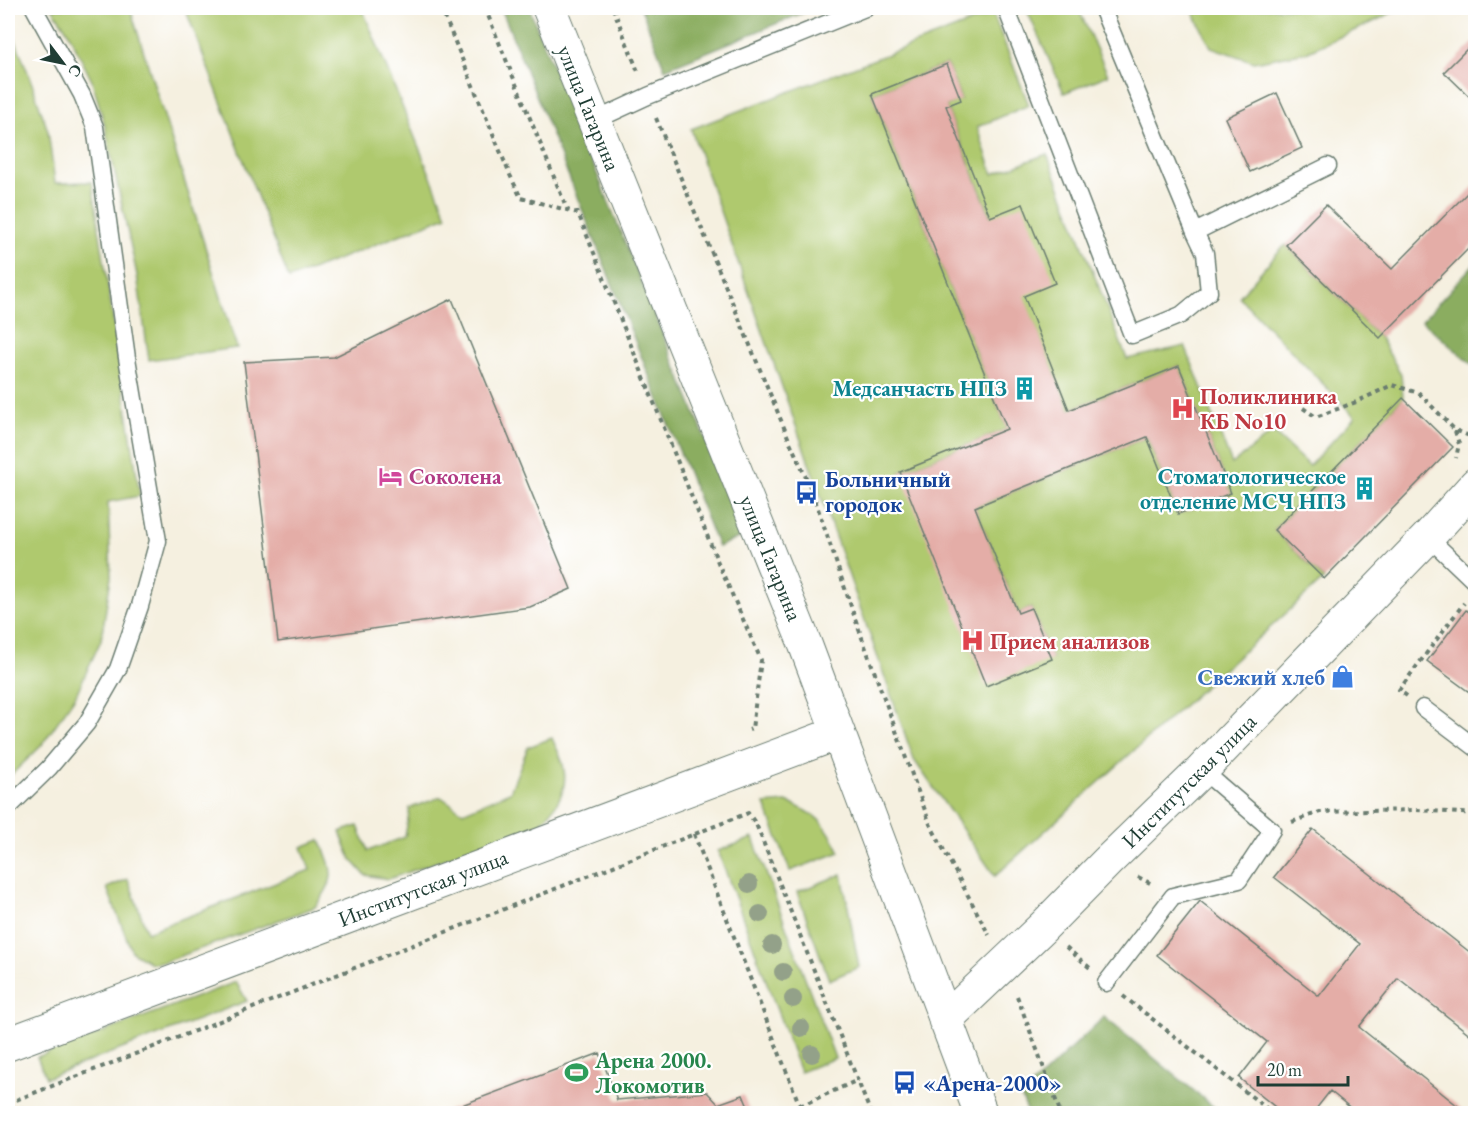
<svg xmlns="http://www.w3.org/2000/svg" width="1483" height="1121" font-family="'EB Garamond',serif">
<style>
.green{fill:#afc96e;stroke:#678351;stroke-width:1.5;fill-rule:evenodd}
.forest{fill:#8bad61;stroke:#55754a;stroke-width:1.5}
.building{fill:#e4ada7}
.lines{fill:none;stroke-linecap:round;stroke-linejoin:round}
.service-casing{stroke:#6a7c70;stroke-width:19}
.minor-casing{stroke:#6a7c70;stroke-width:35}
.secondary-casing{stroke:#6a7c70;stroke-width:35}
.path{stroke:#6a7c70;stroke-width:4;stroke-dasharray:4.5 4.5;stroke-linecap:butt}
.service{stroke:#fff;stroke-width:16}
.minor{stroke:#fff;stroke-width:33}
.secondary{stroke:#fff;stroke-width:33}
.tree{fill:#93a189}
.labels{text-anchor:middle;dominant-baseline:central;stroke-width:4.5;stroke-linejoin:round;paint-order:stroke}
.street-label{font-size:22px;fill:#1f3d34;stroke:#fff}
.culture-label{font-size:22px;font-weight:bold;fill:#0d838f;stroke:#fff;text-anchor:end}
.health-label{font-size:22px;font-weight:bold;fill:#be3a42;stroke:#fff;text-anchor:start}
.hotel-label{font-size:22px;font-weight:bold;fill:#b23c85;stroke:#fff;text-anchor:start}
.transit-label{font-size:22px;font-weight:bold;fill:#164399;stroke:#fff;text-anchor:start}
.shop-label{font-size:22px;font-weight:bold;fill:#366cbe;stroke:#fff;text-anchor:end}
.leisure-label{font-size:22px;font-weight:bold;fill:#27864d;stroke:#fff;text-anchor:start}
</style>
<rect width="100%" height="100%" fill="#fff"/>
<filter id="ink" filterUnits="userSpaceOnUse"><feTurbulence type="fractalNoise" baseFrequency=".0167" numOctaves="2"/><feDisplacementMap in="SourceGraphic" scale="12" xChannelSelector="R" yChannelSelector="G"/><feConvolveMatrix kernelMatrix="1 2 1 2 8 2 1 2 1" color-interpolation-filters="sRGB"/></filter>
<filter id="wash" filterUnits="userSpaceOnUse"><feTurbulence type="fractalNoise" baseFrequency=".008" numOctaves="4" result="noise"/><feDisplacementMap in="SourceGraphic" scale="24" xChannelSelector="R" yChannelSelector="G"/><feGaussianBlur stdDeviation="1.35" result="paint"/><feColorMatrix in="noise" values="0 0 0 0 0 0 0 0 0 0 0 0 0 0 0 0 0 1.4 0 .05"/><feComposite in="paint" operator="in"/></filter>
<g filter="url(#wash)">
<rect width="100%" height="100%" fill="#f5f0e0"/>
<path class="green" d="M52,8H130L237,348L149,360L137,275L104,122L92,81L67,30Z
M185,8H362L447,216L289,279Z
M1026,8H1078L1108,75L1064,93Z
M1191,8H1401L1371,23L1306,52L1254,62L1211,47Z
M993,14L1029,105L977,127L993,174L1047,154L1127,359L1185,346L1232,464L1273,432L1309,466L1355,417L1239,297L1279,251L1286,245L1380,338L1401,374L1403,398L1274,530L1324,579L995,876L914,760L691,129ZM947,64L961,99L946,106L1069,410L1179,366L1231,493L1178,514L1147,437L975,507L1018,613L1031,608L1052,659L900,472L1007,429L872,94Z
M8,21L30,78L48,131L55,183L92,182L140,496L108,502L111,577L101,640L75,697L41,746L8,778Z
M552,738C556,748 563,759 564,770C568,792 554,810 539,825L389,879L365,875L351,859L340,832L358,826L368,851L405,837L410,808L441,797L463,812L510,792L528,747Z
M786,802C817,813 826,823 840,852L790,871L765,804Z
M753,838L835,1058L800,1072L718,851Z
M320,840C334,873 337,877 315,907L164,962L151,963L132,952L107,888L128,879L147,932L310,870L302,847Z
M842,874L859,967L829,980L797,892Z
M236,982L247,1001L46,1078L37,1057Z"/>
<path class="forest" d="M501,8H529L745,535L718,547Z
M641,8H815L665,69Z
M1475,263V367L1422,321Z
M1104,1017L1221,1113H1028L1021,1096Z"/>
<g id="blocks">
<path class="building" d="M1476,40V103L1444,72Z
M947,64L961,100L946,106L990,217L1023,204L1055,283L1024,296L1069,410L1179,366L1231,493L1178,514L1147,437L975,507L1018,613L1031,608L1052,659L986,686L900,472L1007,429L872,94Z
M1277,93L1302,148L1250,172L1225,118Z
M1476,184V241L1380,338L1286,245L1326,205L1392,269Z
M452,299L571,589L530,607L278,642L244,362L334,357Z
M1403,398L1453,447L1324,579L1274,530Z
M1466,610L1476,617V697L1427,661Z
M1313,829L1476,957V1039L1398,978L1359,1027L1468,1114H1358L1330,1091L1312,1114H1284L1239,1078L1267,1042L1157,955L1200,901L1319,996L1360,944L1274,877Z
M600,1053L617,1100L707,1092L718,1104L743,1095L751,1114H438Z"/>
</g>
</g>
<g filter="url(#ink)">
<use href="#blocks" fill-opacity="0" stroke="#6a7c70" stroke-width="1.5"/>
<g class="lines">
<defs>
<path id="service" d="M1006,8L1132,335L1181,315L1209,292L1205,253L1195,232L1328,166
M1102,8L1195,232
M594,121L648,96L865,8
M1428,537L1476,583
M1423,708L1476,748
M8,808L49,768L87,723L118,669L140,606L158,541L127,358L95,127L82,95L34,8
M1106,983L1173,896L1239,880L1272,830L1202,770"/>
<path id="minor" d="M945,1020L1043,927L1108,861L1202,770L1428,537L1476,484
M8,1044L838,733"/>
<path id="secondary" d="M549,8L805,644L981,1114"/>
</defs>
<use href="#service" class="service-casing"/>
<use href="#minor" class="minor-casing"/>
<use href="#secondary" class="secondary-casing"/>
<path class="path" d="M441,8L510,175L521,198L578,213L719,565L761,660L752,729L749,730
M485,8L567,209
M613,8L639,74
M656,118L790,442L812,491L857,624L930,824L989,935
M1303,408L1316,417L1356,402L1392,385L1419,393L1455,430L1467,435L1476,436
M1455,431L1459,444L1456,458
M1407,696L1399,690L1464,603
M1292,822L1320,812L1417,810L1476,814
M694,834L803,1114
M1138,877L1152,884
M1066,947L1090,968
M1017,996L1061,1114
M1123,996L1274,1114
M8,1103L169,1041L748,813L756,824L871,1114
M800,1106L858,1080"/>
<use href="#service" class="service"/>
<use href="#minor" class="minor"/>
<use href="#secondary" class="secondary"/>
</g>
<g class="tree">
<circle cx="749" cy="884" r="9"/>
<circle cx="760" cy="914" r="9"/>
<circle cx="772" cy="945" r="9"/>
<circle cx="783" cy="972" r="9"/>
<circle cx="793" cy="999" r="9"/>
<circle cx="801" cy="1028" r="9"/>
<circle cx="812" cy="1054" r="9"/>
</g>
</g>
<defs>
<symbol id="building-bare" viewBox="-9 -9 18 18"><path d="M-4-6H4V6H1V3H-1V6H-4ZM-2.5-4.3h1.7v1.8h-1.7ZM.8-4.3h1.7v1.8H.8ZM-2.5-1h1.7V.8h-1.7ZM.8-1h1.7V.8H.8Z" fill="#0f9aa8" stroke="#fff" stroke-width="2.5" paint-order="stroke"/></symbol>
<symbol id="hospital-bare" viewBox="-9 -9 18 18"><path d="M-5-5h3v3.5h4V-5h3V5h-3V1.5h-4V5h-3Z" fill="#e0444e" stroke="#fff" stroke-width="2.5" paint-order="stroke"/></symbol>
<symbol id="hotel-bare" viewBox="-9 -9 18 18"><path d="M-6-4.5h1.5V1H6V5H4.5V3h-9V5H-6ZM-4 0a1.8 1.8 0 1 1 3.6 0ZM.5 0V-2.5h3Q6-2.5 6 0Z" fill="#d1479c" stroke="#fff" stroke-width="2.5" paint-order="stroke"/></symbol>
<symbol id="bus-bare" viewBox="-9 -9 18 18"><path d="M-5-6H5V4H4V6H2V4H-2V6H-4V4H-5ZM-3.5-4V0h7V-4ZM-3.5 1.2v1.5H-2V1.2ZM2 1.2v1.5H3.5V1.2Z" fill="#1a4fb4" stroke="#fff" stroke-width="2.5" paint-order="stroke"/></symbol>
<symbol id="shop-bare" viewBox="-9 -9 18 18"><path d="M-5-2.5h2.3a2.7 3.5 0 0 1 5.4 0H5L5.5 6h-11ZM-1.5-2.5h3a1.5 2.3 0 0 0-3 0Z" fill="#3f7fe0" stroke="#fff" stroke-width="2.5" paint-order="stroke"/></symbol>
<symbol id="stadium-bare" viewBox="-9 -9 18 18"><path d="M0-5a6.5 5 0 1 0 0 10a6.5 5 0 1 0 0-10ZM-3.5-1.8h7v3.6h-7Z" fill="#2e9e5b" stroke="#fff" stroke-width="2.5" paint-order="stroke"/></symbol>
</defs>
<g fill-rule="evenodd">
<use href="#building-bare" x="1008" y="372" width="33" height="33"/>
<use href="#hospital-bare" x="1166" y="392" width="33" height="33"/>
<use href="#hotel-bare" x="374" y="460" width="33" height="33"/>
<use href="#building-bare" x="1348" y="472" width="33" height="33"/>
<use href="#bus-bare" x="790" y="476" width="33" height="33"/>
<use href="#hospital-bare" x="956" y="624" width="33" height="33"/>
<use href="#shop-bare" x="1326" y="660" width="33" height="33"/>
<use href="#stadium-bare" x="560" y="1056" width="33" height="33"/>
<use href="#bus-bare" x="888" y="1066" width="33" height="33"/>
</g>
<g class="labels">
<g class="street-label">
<text transform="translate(589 108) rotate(68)">улица Гагарина</text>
<text transform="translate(771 558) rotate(68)">улица Гагарина</text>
<text transform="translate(1189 781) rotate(-45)">Институтская улица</text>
<text transform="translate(423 888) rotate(-21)">Институтская улица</text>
</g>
<g class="culture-label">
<text x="1007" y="388">Медсанчасть НПЗ</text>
<text x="1346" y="476">Стоматологическое<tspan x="1346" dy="25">отделение МСЧ НПЗ</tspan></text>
</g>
<g class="health-label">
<text x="1200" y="396">Поликлиника<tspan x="1200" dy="25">КБ No10</tspan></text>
<text x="990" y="641">Прием анализов</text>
</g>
<g class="hotel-label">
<text x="409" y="476">Соколена</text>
</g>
<g class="transit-label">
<text x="825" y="479">Больничный<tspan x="825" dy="25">городок</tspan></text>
<text x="923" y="1083">«Арена-2000»</text>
</g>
<g class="shop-label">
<text x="1325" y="677">Свежий хлеб</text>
</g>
<g class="leisure-label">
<text x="595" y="1060">Арена 2000.<tspan x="595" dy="25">Локомотив</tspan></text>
</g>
</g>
<rect width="1483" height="1121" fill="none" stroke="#fff" stroke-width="30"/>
<g transform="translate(63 63) rotate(122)" stroke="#ffffff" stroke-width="4.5" paint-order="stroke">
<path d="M0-4.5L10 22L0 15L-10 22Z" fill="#1f3d34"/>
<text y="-9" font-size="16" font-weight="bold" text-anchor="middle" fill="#1f3d34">С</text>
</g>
<path d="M1258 1076v9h90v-9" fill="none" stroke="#1f3d34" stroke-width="3"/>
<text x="1267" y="1076" font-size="18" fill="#1f3d34" stroke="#ffffff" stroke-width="4.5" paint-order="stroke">20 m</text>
</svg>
